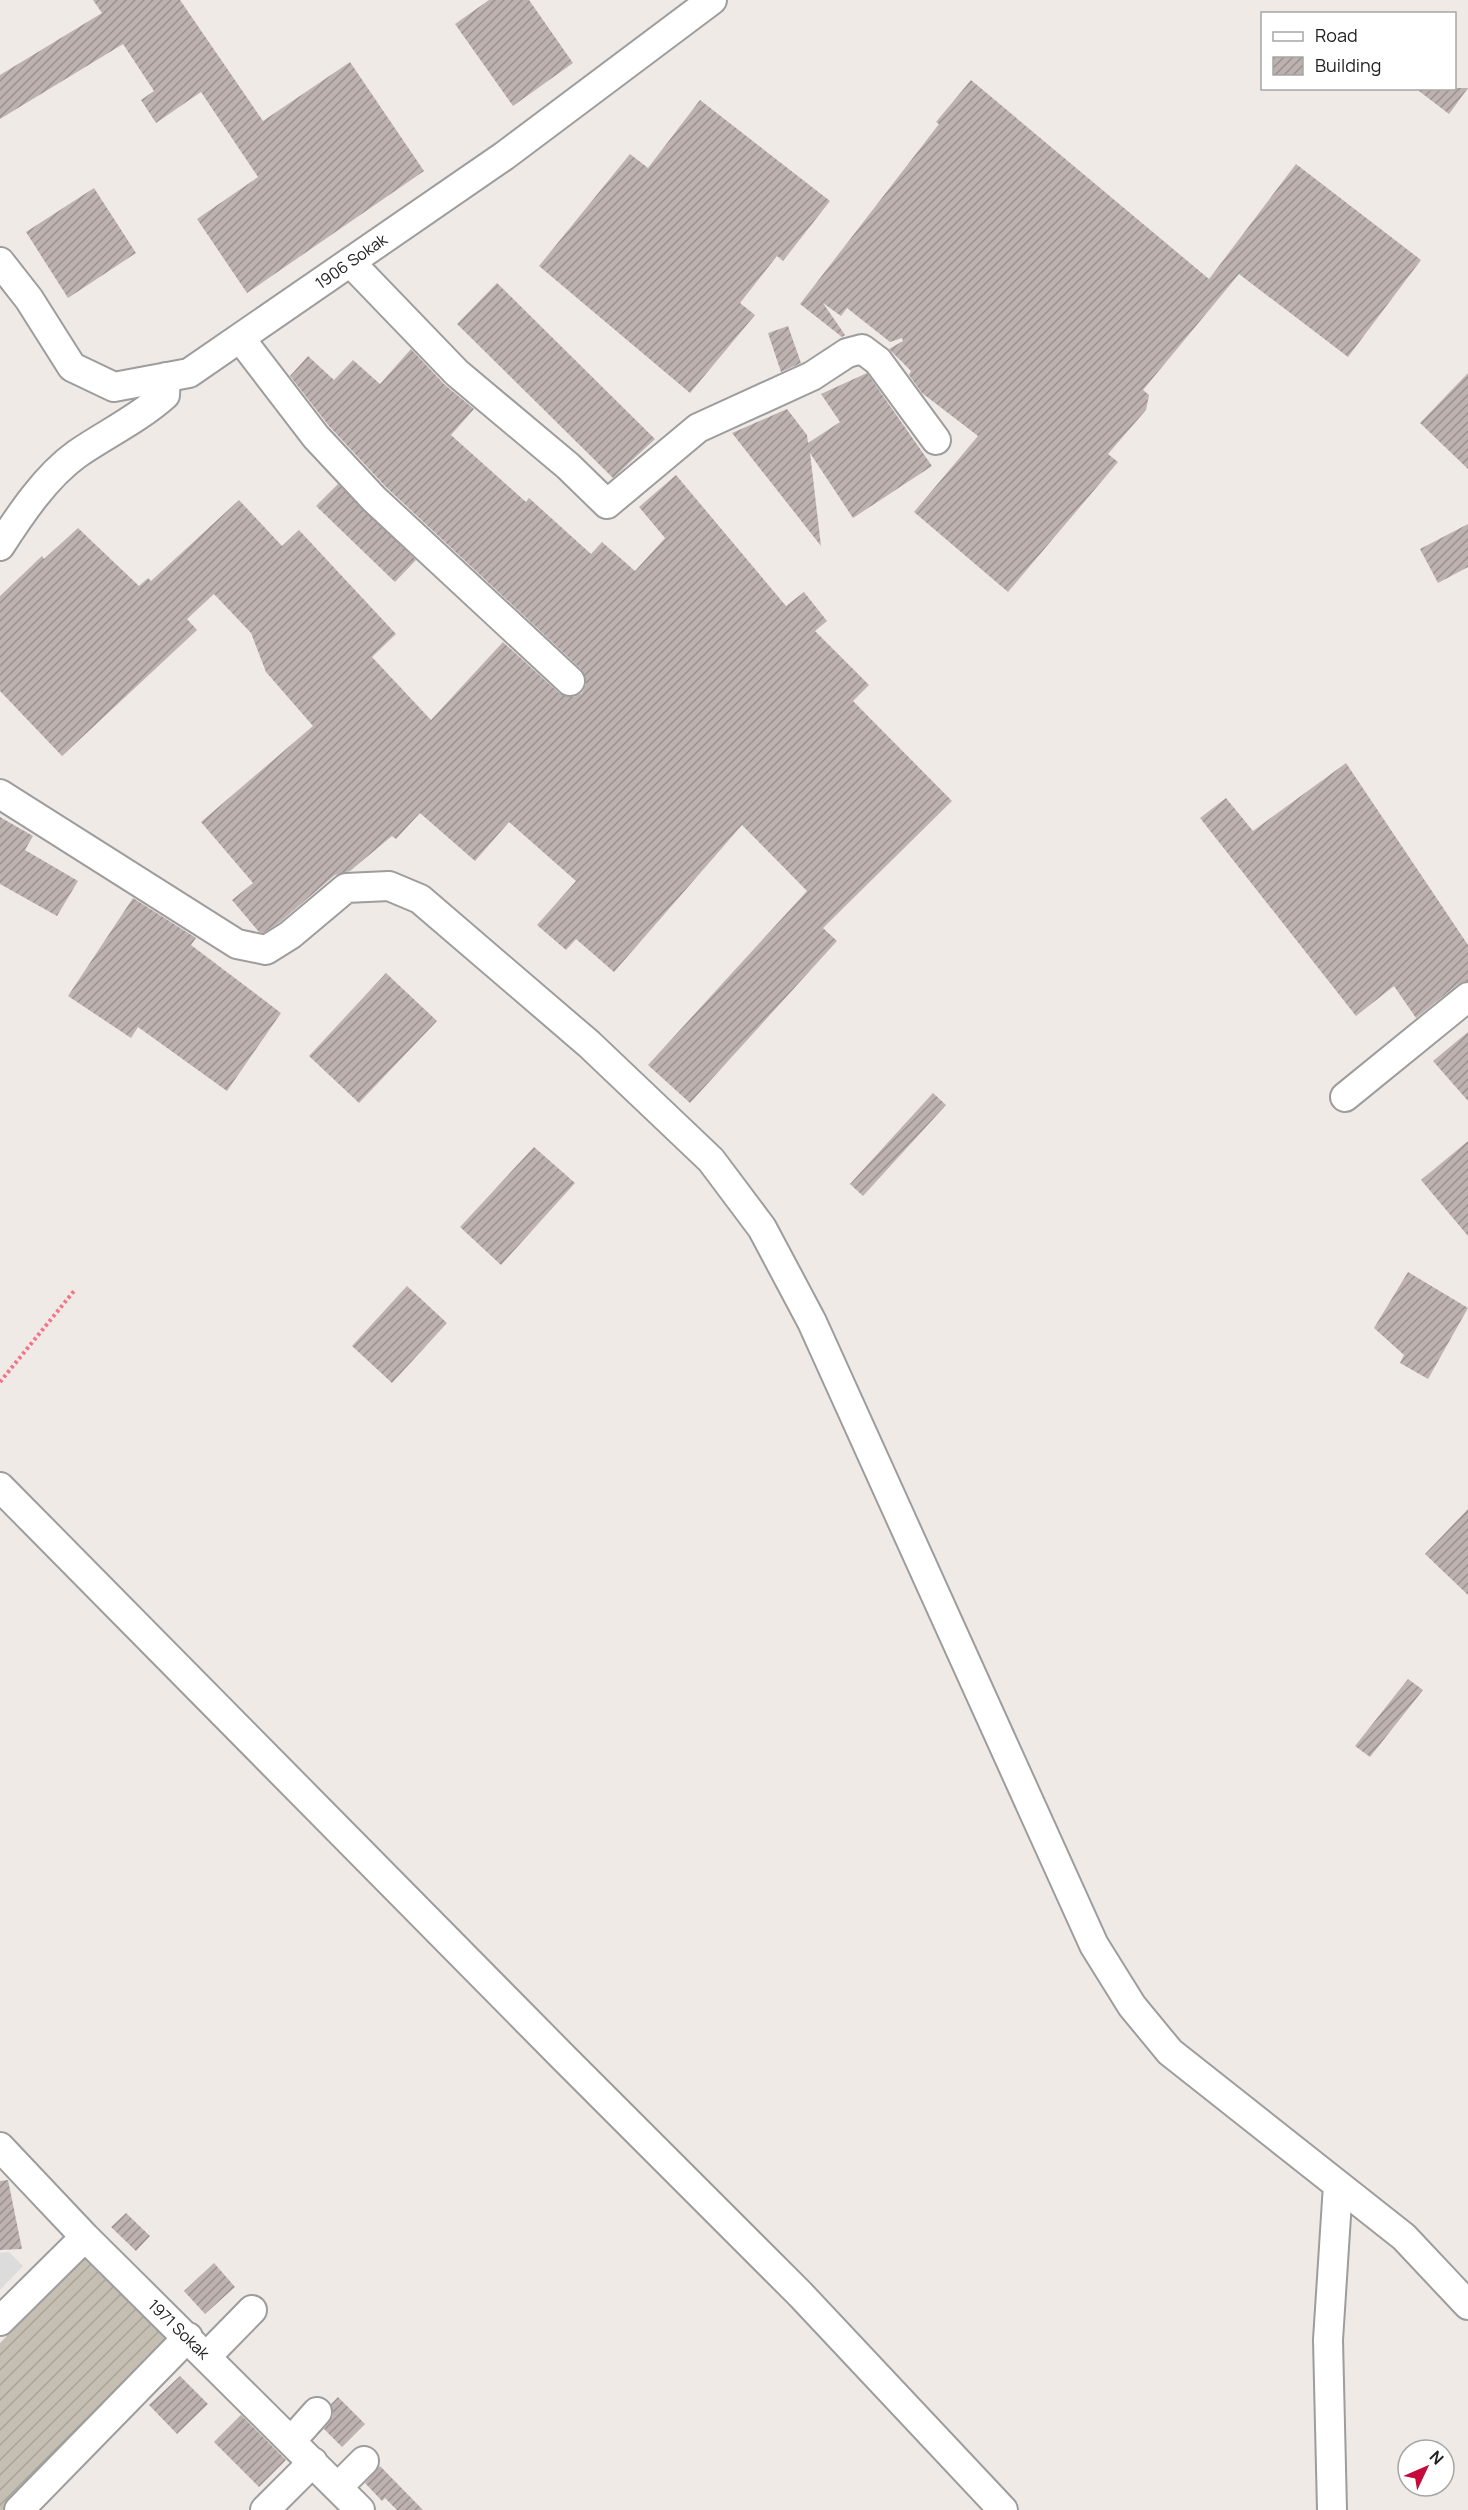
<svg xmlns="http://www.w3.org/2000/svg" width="1468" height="2510" font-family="Manrope,sans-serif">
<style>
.construction{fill:url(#construction-furrows)}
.parking{fill:#dcdcdc}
.building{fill:url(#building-hatch)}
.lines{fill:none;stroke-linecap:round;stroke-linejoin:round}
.minor-casing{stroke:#9d9d9d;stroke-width:32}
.path{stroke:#f27589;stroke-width:4;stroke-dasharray:3 3;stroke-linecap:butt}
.minor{stroke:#fff;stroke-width:28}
.labels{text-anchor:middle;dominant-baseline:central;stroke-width:6;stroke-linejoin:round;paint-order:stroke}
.street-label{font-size:16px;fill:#202020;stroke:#fff}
</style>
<defs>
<pattern id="construction-furrows" width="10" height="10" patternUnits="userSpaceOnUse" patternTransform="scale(1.5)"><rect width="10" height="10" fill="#c4bfb2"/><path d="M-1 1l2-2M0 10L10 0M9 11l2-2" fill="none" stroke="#a8a499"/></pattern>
<pattern id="building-hatch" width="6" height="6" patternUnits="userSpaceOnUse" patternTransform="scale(1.5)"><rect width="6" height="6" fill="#bdb2b0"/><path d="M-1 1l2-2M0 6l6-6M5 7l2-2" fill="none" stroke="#99908f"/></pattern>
</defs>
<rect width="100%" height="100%" fill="#f0eae7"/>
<path class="construction" d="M84,2257L172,2345L10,2510H0V2343Z"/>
<path class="parking" d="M9,2252L23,2266L0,2290V2253Z"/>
<path class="building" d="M93,0H180L263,121L350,62L424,171L247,293L197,219L258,177L201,92L156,123L141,100L154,91L123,44L0,119V75L102,13Z
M489,0H529L573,63L513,106L455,24Z
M971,80L1209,279L1296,164L1421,260L1348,357L1239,274L1143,390L1149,395L1146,410L1108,454L1118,462L1008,592L914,512L978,436L922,393L909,375L911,371L889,349L903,341L902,338L890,342L847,308L841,316L823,303L845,335L842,337L800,304L939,124L936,122Z
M1415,88H1468L1449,114Z
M700,100L830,201L783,261L777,256L740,303L755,315L690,393L539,266L630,154L648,168Z
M94,188L136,253L68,298L26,232Z
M497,283L655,439L613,478L457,324Z
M788,326L801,363L781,372L768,333Z
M411,349L445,385L474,409L451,435L526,502L529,498L591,554L602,542L635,571L665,538L639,507L676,475L786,606L804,592L827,621L815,631L869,685L853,701L952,801L823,928L837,941L690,1103L648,1065L807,891L742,825L614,972L576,939L566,950L537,925L576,881L509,822L475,861L420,813L396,839L392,836L350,871L335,875L280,922L263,933L259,932L232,900L253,883L201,822L313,726L266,672L251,633L214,594L187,619L197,630L62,756L0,691V596L42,556L44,559L78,528L139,586L148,578L151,581L239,500L282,546L299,530L396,634L372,657L431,720L503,642L559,693L574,697L582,693L586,684L581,669L386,487L329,426L290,376L308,356L334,380L353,360L380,384Z
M867,373L932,466L853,518L810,453L821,546L732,433L787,409L807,435L808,443L840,422L821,394Z
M1468,373V469L1420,423Z
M338,484L416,560L395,582L316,506Z
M1468,524V567L1438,583L1420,549Z
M1346,763L1468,945V981L1458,984L1416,1018L1394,986L1356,1016L1200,818L1226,798L1253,831Z
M0,817L33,836L25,850L78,881L57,916L0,884Z
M133,898L196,938L191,945L281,1013L227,1091L138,1027L131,1038L68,996Z
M386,973L437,1021L359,1103L309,1056Z
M1468,1032V1101L1433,1061Z
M933,1093L946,1105L863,1196L850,1184Z
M1468,1141V1236L1421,1180Z
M534,1147L575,1183L501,1265L460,1227Z
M1408,1272L1468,1308L1428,1379L1400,1363L1404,1355L1374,1328Z
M407,1286L447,1323L392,1383L352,1346Z
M1468,1509V1595L1425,1554Z
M1408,1679L1423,1690L1370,1757L1355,1746Z
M8,2180L22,2249L0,2250V2181Z
M126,2213L150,2236L136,2251L111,2227Z
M214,2263L235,2287L205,2314L184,2291Z
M180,2376L208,2404L177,2434L149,2405Z
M338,2397L365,2424L342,2447L324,2429L333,2416L331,2404Z
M241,2415L286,2460L259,2487L214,2442Z
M380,2466L423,2510H397L385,2498L382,2501L365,2483Z"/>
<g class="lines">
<defs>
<path id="minor" d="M0,262L29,299L72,367L114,387L189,373L504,156L712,0
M350,262L457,373L568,466L607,504L698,428L812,376L847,353L862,349L878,361L936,440
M240,338L316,437L374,499L570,681
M0,546C20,515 46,476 77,454C106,434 138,419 165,395L166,377
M0,794L237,944L266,950L290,935L346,888L389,886L420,899L589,1044L711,1160L762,1228L812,1322L1094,1945L1132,2006L1170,2052L1404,2237L1468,2305
M1345,1097L1468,997
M0,1487L563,2057L800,2294L1003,2510
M0,2147L85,2237L360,2510
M0,2321L85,2237
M207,2356L252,2310
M292,2440L317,2412
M338,2487L364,2461
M19,2510L188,2337
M265,2510L313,2462
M1332,2510L1328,2340L1338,2185"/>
</defs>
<use href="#minor" class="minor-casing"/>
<path class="path" d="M0,1382L74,1291"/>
<use href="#minor" class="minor"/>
</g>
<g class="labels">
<g class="street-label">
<text transform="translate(351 261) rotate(-35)">1906 Sokak</text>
<text transform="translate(179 2329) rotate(44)">1971 Sokak</text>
</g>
</g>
<rect x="1261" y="12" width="195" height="78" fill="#ffffff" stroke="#a6a6a6" stroke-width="1.5"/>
<rect x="1273" y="32" width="30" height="9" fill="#ffffff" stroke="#a6a6a6" stroke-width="1.5"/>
<text x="1315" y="42" font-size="18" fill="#202020">Road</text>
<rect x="1273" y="57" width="30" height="18" fill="url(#building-hatch)" stroke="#a6a6a6" stroke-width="1.5"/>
<text x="1315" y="72" font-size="18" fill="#202020">Building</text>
<g transform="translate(1426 2468) rotate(46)"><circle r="28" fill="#ffffff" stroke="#a6a6a6" stroke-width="1.5"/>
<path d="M0-4.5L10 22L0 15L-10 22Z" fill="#c40b3c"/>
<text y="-9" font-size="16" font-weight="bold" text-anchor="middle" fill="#202020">N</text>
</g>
</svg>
